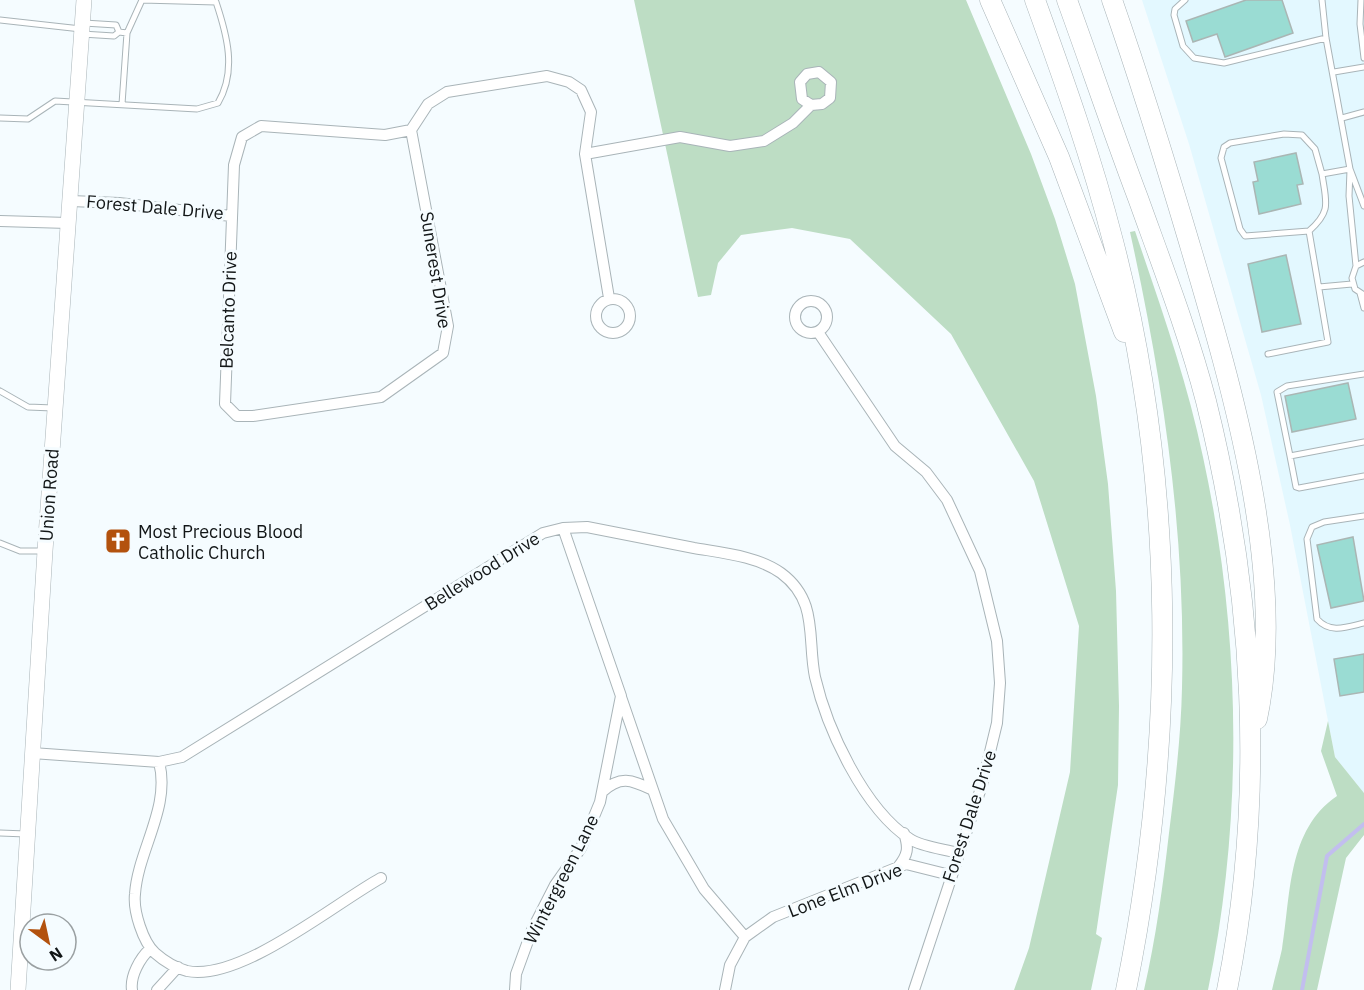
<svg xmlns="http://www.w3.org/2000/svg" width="1364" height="990" font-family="'IBM Plex Sans',sans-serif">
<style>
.built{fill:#e3f8ff}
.green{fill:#bdddc4}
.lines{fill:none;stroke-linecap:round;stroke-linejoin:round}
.stream{stroke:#c2beef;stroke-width:4}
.building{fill:#9adcd3;stroke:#aab6b4;stroke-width:1.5}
.service-casing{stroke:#a9b4b8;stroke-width:7}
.minor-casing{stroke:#a9b4b8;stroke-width:12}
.secondary-casing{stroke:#a9b4b8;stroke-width:16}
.motorway-casing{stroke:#a9b4b8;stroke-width:21}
.service{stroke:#fff;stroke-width:5}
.minor{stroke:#fff;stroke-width:10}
.secondary{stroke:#fff;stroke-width:15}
.motorway{stroke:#fff;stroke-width:20}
.labels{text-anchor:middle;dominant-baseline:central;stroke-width:6;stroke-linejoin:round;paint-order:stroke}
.street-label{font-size:18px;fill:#121617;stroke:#f5fcff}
.poi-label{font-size:18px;fill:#121617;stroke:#f5fcff;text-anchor:start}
</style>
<rect width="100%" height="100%" fill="#f5fcff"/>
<path class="built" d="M1142,0H1364V793L1335,757L1290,525L1261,395L1189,144Z"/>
<path class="green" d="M634,0H966L1031,154L1055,219L1075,284L1096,396L1108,484L1116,591L1119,706L1118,785L1096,934L1102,938L1091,990H1014L1029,948L1070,772L1079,626L1034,481L951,334L850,239L792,228L741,235L718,263L711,295L698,297Z
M1135,231C1160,305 1187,380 1203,457C1241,631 1244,816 1208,990H1144C1156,938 1163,885 1169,833C1175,785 1181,736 1182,688C1186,534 1163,382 1130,232Z
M1328,721L1335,757L1364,793V835L1346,858L1317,990H1272C1275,976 1279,963 1282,949C1291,895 1287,830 1337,796L1321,751Z"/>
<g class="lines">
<path class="stream" d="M1302,990L1327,856L1364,824"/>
</g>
<path class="building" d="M1246,0H1282L1293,33L1225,57L1217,34L1193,42L1186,21Z
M1296,153L1303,184L1297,185L1301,204L1259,214L1253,182L1258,181L1254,162Z
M1286,255L1301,324L1262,332L1248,264Z
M1348,383L1356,419L1292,432L1285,396Z
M1353,537L1364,601L1331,608L1317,545Z
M1364,654V692L1340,696L1334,659Z"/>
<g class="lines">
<defs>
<path id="service" d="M1185,0L1175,9L1174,15L1183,46L1194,58L1224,63L1326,38
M1322,0L1326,38L1350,169L1364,206
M1361,0L1360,24L1364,58
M0,20L81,29
M84,23L116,25L119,32
M82,34L114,36L119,32L127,33
M1334,72L1364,67
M0,118L28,119L55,101L197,109L218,103C237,71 227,35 216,2L142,0L127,33L122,104
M1342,118L1364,112
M1350,170L1349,196L1356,266
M1309,231L1245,236L1240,229L1221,158L1224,147L1230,143L1284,134L1302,135L1315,149L1322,174
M1364,262L1356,266L1352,278L1355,289L1364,295
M1319,287L1352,284
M1360,293L1364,308
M1268,354L1328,342L1309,231C1332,211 1326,202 1322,174L1350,169
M1364,374L1287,386L1277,392L1290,456L1364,442
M0,391L28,407L53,408
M1290,456L1296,487L1299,488L1364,476
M1364,516L1324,522L1312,527L1307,539L1317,619C1330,634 1347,627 1364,623
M0,543L20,551H43
M0,833L26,834"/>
<path id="minor" d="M411,130L448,326L443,353L381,397L253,416H237L225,404L234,165L242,137L261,126L385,135L411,130L428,104L447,92L547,76L569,82L581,90L591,112L585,154L609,298
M585,154L680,137L730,146L764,141L793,123L811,105L822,104L830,98L831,82L819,72L807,74L800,82L802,99L811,105
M71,201L119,203L231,216
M0,221L68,223
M596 316a17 17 0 1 1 34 0a17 17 0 1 1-34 0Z
M795 317a16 16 0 1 1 32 0a16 16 0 1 1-32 0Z
M818,332L895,446L926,472L947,500L980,571L997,641L1000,683L997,723L982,785L914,990
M621,697L663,819L704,889L745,937
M32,753L159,762L182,757L543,533L563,528L587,527C623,534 659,541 694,548C723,553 757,556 781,573C819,601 807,639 815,677C827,729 864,809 910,839C922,847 944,849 958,853
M159,762C171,807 138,850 135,894C133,911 143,942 155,953C164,961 176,968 187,971C240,982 334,904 381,878
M602,792C621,775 631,780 653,790
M898,867C908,855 909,848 904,833
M132,990C130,976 140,958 150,949
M157,990L178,967
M515,990L516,974L532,930L555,885L581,848L600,802L621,696L563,528
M725,990L730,965L745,937L773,917L906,864L950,875"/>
<path id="secondary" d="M18,990L45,551L84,0"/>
<path id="motorway" d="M990,0L1059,157L1124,332
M1035,0C1064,80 1092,159 1113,241C1177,487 1176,742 1126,990
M1067,0C1091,66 1113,132 1138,198C1162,265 1188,332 1206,401C1254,594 1266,795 1227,990
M1112,0C1140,80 1165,161 1189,242C1231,384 1288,573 1257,719"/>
</defs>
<use href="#service" class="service-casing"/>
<use href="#minor" class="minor-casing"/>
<use href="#secondary" class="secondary-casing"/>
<use href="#motorway" class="motorway-casing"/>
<use href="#service" class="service"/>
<use href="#minor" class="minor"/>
<use href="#secondary" class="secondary"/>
<use href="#motorway" class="motorway"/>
</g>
<defs>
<symbol id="church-square" viewBox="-11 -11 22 22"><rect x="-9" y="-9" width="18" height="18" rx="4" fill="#b3520e" stroke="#f5fcff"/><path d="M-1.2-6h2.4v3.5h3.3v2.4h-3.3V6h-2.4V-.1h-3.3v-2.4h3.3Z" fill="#fff"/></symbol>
</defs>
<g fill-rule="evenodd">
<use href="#church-square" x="103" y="526" width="30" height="30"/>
</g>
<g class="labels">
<g class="street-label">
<text transform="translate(155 207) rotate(5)">Forest Dale Drive</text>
<text transform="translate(436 270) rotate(81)">Sunerest Drive</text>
<text transform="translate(228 310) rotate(-88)">Belcanto Drive</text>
<text transform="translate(49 495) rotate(-86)">Union Road</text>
<text transform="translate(482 571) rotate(-32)">Bellewood Drive</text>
<text transform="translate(969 816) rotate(-72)">Forest Dale Drive</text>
<text transform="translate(561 879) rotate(-63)">Wintergreen Lane</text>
<text transform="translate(845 890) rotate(-21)">Lone Elm Drive</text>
</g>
<g class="poi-label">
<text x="138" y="531">Most Precious Blood<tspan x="138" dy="21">Catholic Church</tspan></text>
</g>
</g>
<g transform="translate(48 942) rotate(147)"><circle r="28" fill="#f5fcff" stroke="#9aa0a2" stroke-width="1.5"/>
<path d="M0-4.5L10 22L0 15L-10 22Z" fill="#b3520e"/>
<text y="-9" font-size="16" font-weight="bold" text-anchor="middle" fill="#121617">N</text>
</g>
</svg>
